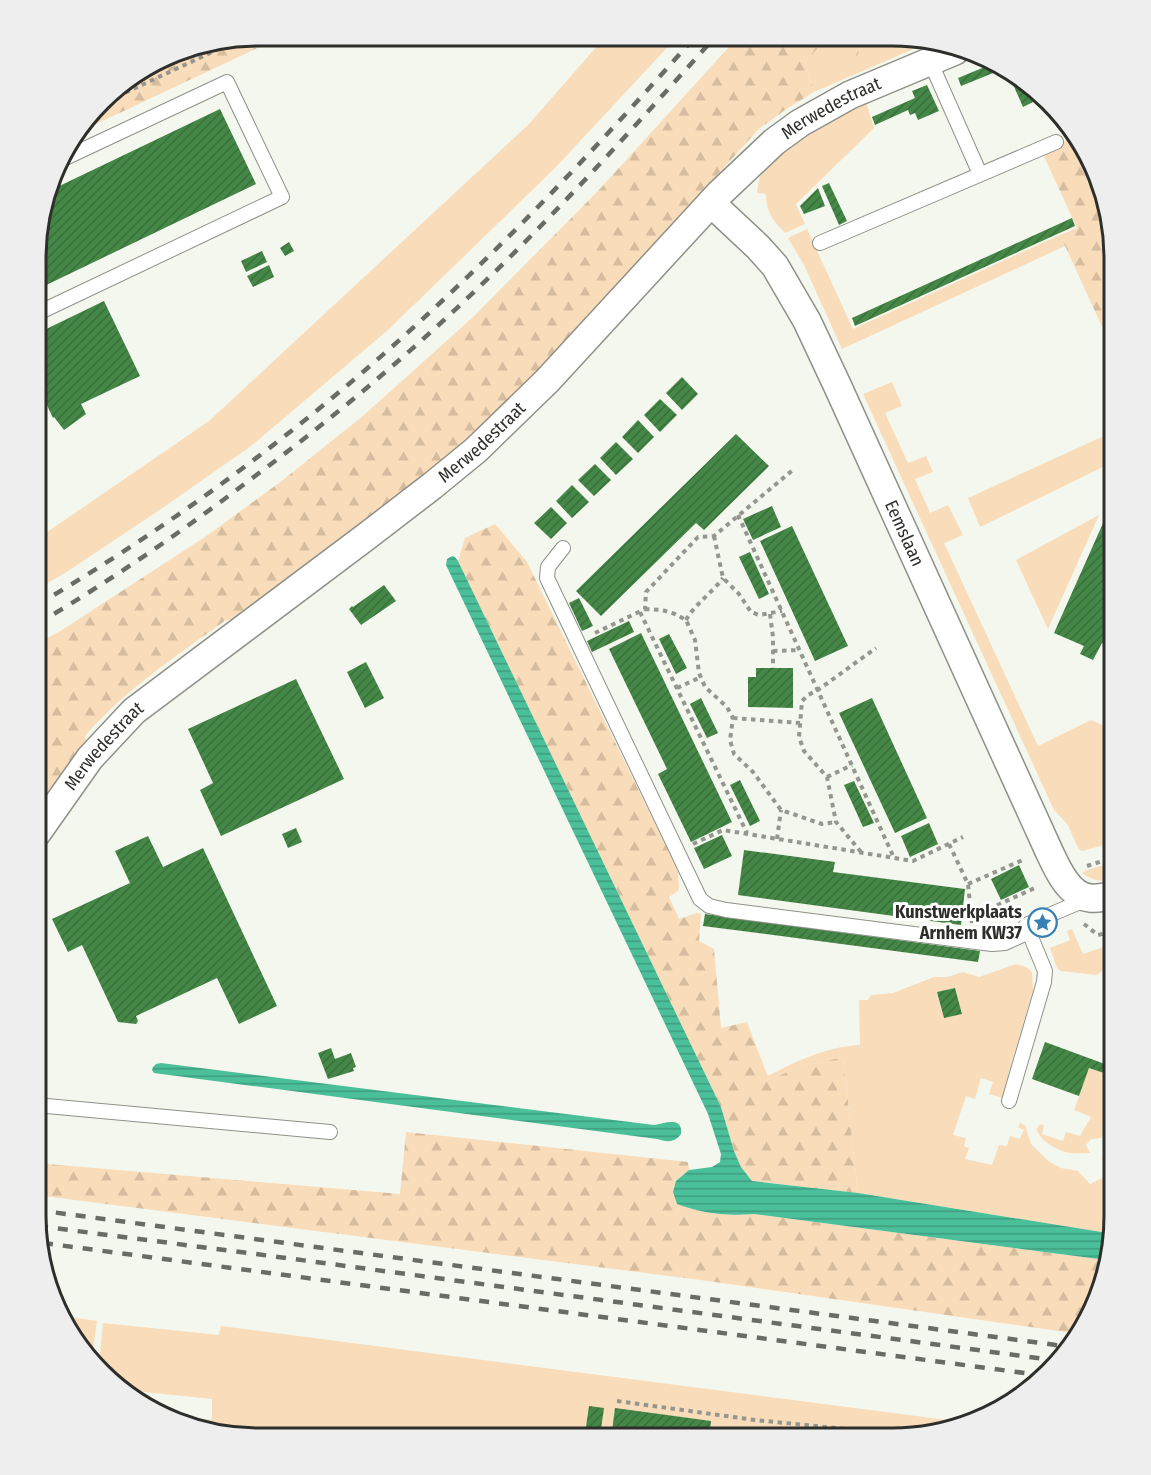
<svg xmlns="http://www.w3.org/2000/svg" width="1151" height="1475" font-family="'Fira Sans Condensed',sans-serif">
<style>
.grass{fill:#f9dcb9;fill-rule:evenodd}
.forest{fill:url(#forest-firs)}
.park{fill:url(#park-tufts)}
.water{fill:url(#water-rules)}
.building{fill:url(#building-hatch)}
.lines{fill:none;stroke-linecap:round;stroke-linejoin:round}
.lane-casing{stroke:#8f9189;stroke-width:16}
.street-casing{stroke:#8f9189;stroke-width:30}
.path{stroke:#94968f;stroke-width:4;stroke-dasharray:4.5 4.5;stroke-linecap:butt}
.lane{stroke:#fff;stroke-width:14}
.street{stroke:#fff;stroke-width:27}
.rail{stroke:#696b65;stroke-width:4.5;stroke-dasharray:10 10;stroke-linecap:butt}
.labels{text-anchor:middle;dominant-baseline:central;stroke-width:6;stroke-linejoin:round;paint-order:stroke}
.street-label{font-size:18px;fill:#2e2f2b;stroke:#fff}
.poi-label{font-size:18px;font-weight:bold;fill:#2e2f2b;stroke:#fff;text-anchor:end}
.rim{fill:none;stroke:#2e2f2b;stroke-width:3}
</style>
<defs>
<pattern id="forest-firs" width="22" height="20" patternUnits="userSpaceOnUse" patternTransform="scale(1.5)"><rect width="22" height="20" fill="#f9dcb9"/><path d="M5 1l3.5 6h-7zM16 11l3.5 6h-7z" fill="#d6bd9f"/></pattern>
<pattern id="park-tufts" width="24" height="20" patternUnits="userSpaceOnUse" patternTransform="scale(1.5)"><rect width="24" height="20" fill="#f9dcb9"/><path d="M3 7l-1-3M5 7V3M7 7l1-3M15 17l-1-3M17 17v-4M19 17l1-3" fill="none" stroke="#d6bd9f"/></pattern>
<pattern id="water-rules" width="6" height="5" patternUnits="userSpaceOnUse" patternTransform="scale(1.5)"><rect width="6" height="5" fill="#4abf9a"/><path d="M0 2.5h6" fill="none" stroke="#3e9c7e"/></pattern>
<pattern id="building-hatch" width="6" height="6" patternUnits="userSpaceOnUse" patternTransform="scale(1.5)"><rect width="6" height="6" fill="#448747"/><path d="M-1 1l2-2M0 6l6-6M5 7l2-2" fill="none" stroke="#396f3b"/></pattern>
</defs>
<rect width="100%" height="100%" fill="#f4f7ee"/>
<path class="grass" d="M605,37H677L555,168L388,330L251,446L164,507L65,573L37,589V539L209,421L529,124Z
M827,38H922L932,41L814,92L805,62Z
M866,102L874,128L796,204L805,224L785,233C773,221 766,212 766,194L757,193C758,185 759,177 763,170C768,162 776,156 784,151C809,131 837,117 866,102Z
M807,229L853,329L1060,235L1065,246L842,349L804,265L788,238Z
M892,382L902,406L885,413L908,463L926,456L933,472L915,479L930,513L948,505L963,535L944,543L1038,746L1091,720L1115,731V842L1082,851L1078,848L1068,825L1054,810L863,394Z
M1115,431V461L980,527L968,498Z
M1099,515L1048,629L1016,560Z
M1115,862V880C1102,882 1093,881 1082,873L1087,870Z
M1072,929L1083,954L1115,943V973L1102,971L1097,975L1061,971L1057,968L1050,948L1070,940L1067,931Z
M1016,964L1026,967L1032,972L1033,990L1008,1075L1012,1083L1006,1099L989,1094L993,1082L981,1078L975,1099L966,1096L953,1135L966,1138L964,1146L969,1148L965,1159L992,1165L999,1145L1007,1146L1010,1136L1020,1139L1024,1130L1018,1127L1020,1123L1025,1125L1031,1144L1048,1161L1061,1168L1078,1171L1090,1184L1112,1173L1102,1159L1105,1151L1106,1143L1103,1139L1106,1133L1104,1132L1101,1138L1091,1139L1086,1145L1090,1153C1084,1153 1076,1154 1070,1153C1057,1150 1040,1142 1036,1128L1037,1129L1040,1124L1044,1125L1042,1134L1063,1141L1066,1132L1080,1136L1091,1117L1074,1110L1089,1068L1110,1075L1113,1067H1115L1114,1234L858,1193L843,1057L804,1066L738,1092C776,1072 816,1047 860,1045L859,1000H868L871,995L893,993L934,977H947L963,972L979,977ZM955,988L962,1013L944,1018L937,992Z
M62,1316L97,1321L92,1356L66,1328Z
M103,1323L219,1335L221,1326L963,1422L907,1439L243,1438L177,1416L212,1420V1399L124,1390L99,1363Z"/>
<path class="forest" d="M258,36H283L77,133L112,91L186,48Z
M738,37L827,38L805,62L814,92L785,110L759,129L688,207L676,222L667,230L540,371L470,439L240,620H226C176,656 126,689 85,736L87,747L37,813V644L62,630L205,537L283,480L364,415L472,318L598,191Z
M1075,136L1085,147L1115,258V355L1060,235L1077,228L1042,152Z
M495,524L527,562L678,871L679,890L669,897L679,919L697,913L701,914L699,941L714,949L721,1028L747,1022L768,1077L746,1088L804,1066L843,1057L858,1193L752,1181L741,1167L734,1151L721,1107L458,561L465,538Z
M406,1132L688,1162L689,1170L676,1181L677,1204C705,1214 724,1216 754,1214L1106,1260L1085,1328L1080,1334L708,1281L36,1195V1163L400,1194Z"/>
<path class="park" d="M866,38H910L853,60Z"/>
<path class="water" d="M452,556L455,557L458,561L721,1107L734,1151L741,1167L752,1181L858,1193L1114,1234L1106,1260L754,1214C724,1216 705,1214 677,1204L673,1192L676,1181L689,1170L712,1167L720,1162L721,1154L708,1114L446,565L447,559Z
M161,1063L654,1125C665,1123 683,1116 681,1134C675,1143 667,1142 657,1139L154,1073L152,1070L153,1067L156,1064Z"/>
<path class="building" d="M992,64L1003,69L961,86L958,78Z
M1021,78L1025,82L1033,102L1023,107L1012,82Z
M927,85L939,111L918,120L915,113L910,115L908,110L875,125L872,117L915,98L912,91Z
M220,109L256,184L38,289V229L51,190Z
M829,183L847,221L839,225L822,186Z
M818,188L825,206L804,214L800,206Z
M1072,218L1075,226L855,326L852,318Z
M289,242L294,251L285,256L280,248Z
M262,251L267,262L246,272L241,261Z
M269,265L274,277L253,287L247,276Z
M104,301L140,376L81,404L86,414L64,430L54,417L53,418L38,386V333Z
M682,377L698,394L682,410L666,393Z
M660,399L677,415L660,432L644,415Z
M638,420L654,437L638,453L622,437Z
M736,434L769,466L704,530L696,523L601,616L576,591Z
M616,442L633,459L616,475L600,458Z
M595,464L611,480L594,496L578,480Z
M572,485L589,502L572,518L556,501Z
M772,506L781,527L753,540L743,519Z
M551,507L567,523L551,539L534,523Z
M1108,512L1115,515V649L1102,643L1093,660L1080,654L1084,646L1054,633Z
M792,526L848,646L815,661L760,541Z
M750,552L769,594L759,599L739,557Z
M384,585L396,601L361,625L349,609L352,606L353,607Z
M579,598L593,626L582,631L569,603Z
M629,621L634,632L592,652L587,641Z
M641,633L732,822L691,842L658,774L667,769L609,649Z
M669,634L687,668L676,674L659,639Z
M366,662L384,698L365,708L347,672Z
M756,668H793V708L748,707V677H756Z
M296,679L344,779L221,836L200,790L213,783L188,729Z
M701,698L718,733L707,738L690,704Z
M872,698L927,818L895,833L839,713Z
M740,780L760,821L750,826L730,785Z
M854,781L874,823L863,827L844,785Z
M929,823L938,844L910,857L901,836Z
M296,828L302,842L288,848L282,834Z
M722,835L732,856L704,869L694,848Z
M148,836L163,867L203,848L277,1006L239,1024L217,978L136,1016L138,1021L136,1024L118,1022L82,945L68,952L52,919L130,883L115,851Z
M744,850L835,862L833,872L965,889L961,925L738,895Z
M1019,865L1029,887L1001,900L991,879Z
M705,914L980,951L978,962L758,933L703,926Z
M955,988L962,1014L944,1018L937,992Z
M1045,1042L1113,1067L1110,1075L1089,1068L1079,1096L1032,1079Z
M331,1048L335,1059L351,1053L356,1067L353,1068L354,1071L328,1079L318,1053Z
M589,1406L604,1408L601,1429L586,1427Z
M615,1408L711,1421L709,1439H611Z"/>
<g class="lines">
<defs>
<path id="lane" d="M930,61L980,174
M820,243L1056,142
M38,313L282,197L227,82L61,160
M563,548L548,567L547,578L700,899L709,906L726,910L992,944L1005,943L1029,932
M1009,1101L1044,982L1045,971L1026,925L1087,899
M36,1105L330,1132"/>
<g id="street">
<path id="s1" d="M711,203L758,247L775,266L807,321L838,387L1048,849C1056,866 1068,896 1090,898C1098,899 1107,896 1115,896"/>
<path id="s2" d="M37,833L90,758L134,711L367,536L432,486L476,450L547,381L720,193L774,142L800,123L850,95L955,51"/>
</g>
</defs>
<use href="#lane" class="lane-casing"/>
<use href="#street" class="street-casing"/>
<path class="path" d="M101,104L240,39
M738,515L894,858
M714,536L723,578L739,594L751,612L759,615L782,611
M645,609L662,610L675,614L686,620L695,640L699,673L705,687L727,707L733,718L730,740L734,754L753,772L781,810L822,824L836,822
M640,612L747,833
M770,614L773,637V668
M686,620C695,604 712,593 723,578
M595,633L645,609L646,592L698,537L714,536L794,469
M773,651L800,650
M677,688L701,677
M733,718L800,723
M827,777L852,765
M777,839L781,810
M693,844L723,830L913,861L963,837
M949,844L968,884L972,923
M861,852L836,822L827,777L804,751L799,737L802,701L808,695L818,690L876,648
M1087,866L1115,857
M968,884L1025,859
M972,915L978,914L1037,887
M1084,924L1098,935L1115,931
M617,1401L755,1420L916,1436"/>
<use href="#lane" class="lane"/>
<use href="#street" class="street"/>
<path class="rail" d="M37,605C183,519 320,416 443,300C532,217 614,128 695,37
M37,624C110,581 180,533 247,482C327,423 404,359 476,290C560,210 637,124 715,37
M36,1210L1071,1347
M38,1226L271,1256L1060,1361
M43,1243L1047,1376"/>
</g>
<defs>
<symbol id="sight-ring" viewBox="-11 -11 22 22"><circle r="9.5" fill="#fff" stroke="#3680b4" stroke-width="1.5"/><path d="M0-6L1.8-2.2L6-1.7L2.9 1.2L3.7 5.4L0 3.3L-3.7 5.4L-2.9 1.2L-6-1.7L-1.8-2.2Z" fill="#3680b4"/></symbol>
</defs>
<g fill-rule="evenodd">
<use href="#sight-ring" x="1026" y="906" width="33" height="33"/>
</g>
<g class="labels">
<g class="street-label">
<text stroke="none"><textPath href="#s2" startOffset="1082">Merwedestraat</textPath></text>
<text stroke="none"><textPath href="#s2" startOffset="596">Merwedestraat</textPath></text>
<text stroke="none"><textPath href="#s1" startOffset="387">Eemslaan</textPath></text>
<text stroke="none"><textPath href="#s2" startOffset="110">Merwedestraat</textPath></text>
</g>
<g class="poi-label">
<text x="1022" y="912">Kunstwerkplaats<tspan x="1022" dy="21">Arnhem KW37</tspan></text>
</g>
</g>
<path d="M0 0H1151V1475H0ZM258 46H892A212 212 0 0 1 1104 258V1216A212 212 0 0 1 892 1428H258A212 212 0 0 1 46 1216V258A212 212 0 0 1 258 46Z" fill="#eee" fill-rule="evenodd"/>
<path class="rim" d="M258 46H892A212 212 0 0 1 1104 258V1216A212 212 0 0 1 892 1428H258A212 212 0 0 1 46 1216V258A212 212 0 0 1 258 46Z"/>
</svg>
